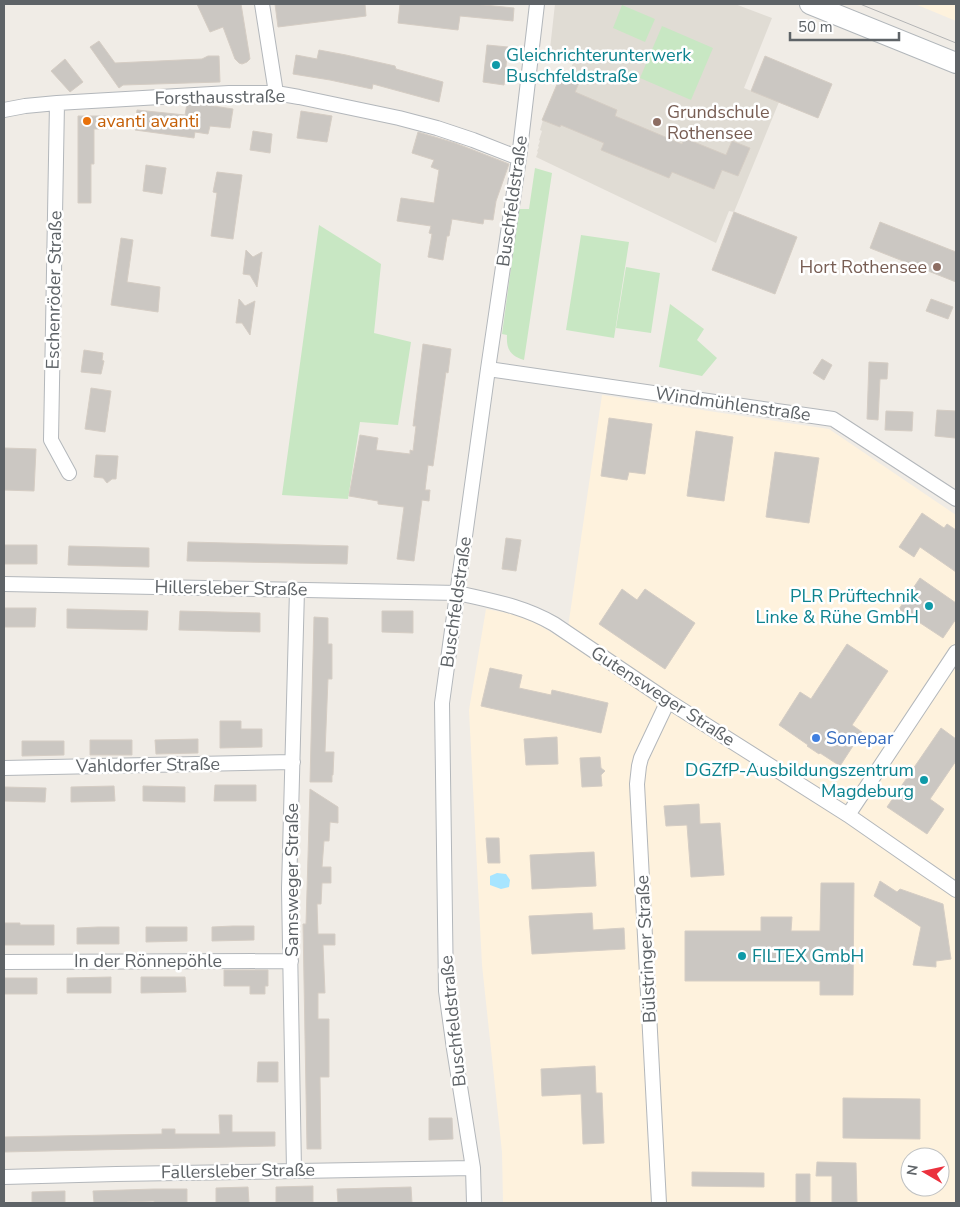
<svg xmlns="http://www.w3.org/2000/svg" width="960" height="1207" font-family="'Nunito Sans',sans-serif">
<style>
.commercial{fill:#fef2dd;fill-rule:evenodd}
.education{fill:#e0dcd4}
.green{fill:#c8e7c3}
.water{fill:#a7e5ff}
.building{fill:#cbc7c2;stroke:#d5cdc4}
.lines{fill:none;stroke-linecap:round;stroke-linejoin:round}
.minor-casing{stroke:#b3b7bb;stroke-width:16}
.secondary-casing{stroke:#b2b7bb;stroke-width:22}
.minor{stroke:#fff;stroke-width:14}
.secondary{stroke:#fff;stroke-width:20}
.tram{stroke:#b3b4b5;stroke-width:1}
.culture-dot{fill:#0f9aa8;stroke:#fff;stroke-width:2}
.food-dot{fill:#e8710a;stroke:#fff;stroke-width:2}
.education-dot{fill:#8d6e63;stroke:#fff;stroke-width:2}
.shop-dot{fill:#3f7fe0;stroke:#fff;stroke-width:2}
.labels{text-anchor:middle;dominant-baseline:central;stroke-width:5;stroke-linejoin:round;paint-order:stroke}
.culture-label{font-size:18px;fill:#0d838f;stroke:#fff;text-anchor:start}
.street-label{font-size:18px;fill:#5e6367;stroke:#fff}
.education-label{font-size:18px;fill:#785e54;stroke:#fff;text-anchor:start}
.food-label{font-size:18px;fill:#c56008;stroke:#fff;text-anchor:start}
.shop-label{font-size:18px;fill:#366cbe;stroke:#fff;text-anchor:start}
</style>
<rect width="100%" height="100%" fill="#f0ece6"/>
<path class="commercial" d="M915,4H956V21Z
M602,395L829,429L956,515V1203H503L502,1152L482,965L469,710L486,609L512,614L534,622L566,641ZM910,1157H940V1187H910Z"/>
<path class="education" d="M555,4H735L772,18L744,88L779,102L734,212L729,211L716,243L536,157L538,152L537,151L539,147L538,146L540,141L539,140L542,131L540,130L543,120L563,70L569,72L575,59L550,49Z"/>
<path class="green" d="M622,5L655,19L645,42L613,28Z
M662,26L713,48L691,100L640,78Z
M535,168L552,173L524,360C511,356 506,350 507,335L502,334L519,209H529Z
M319,225L381,264L374,333L411,342L398,425L360,422L348,499L282,495Z
M581,235L629,242L614,338L566,330Z
M626,267L660,273L651,333L616,328Z
M670,304L704,329L697,340L717,358L702,376L659,367Z"/>
<path class="water" d="M497,873L506,874L510,880L509,887L501,889L490,885V876Z"/>
<path class="building" d="M197,4H241L250,59L247,62L242,64L239,63L235,59L223,27L210,32Z
M275,4H365L366,16L278,27Z
M400,4H474L514,8L513,21L460,16L458,30L398,23Z
M99,41L115,63L202,59L208,56H219L220,82L123,85L119,88L90,47Z
M487,45L508,47L504,85L483,82Z
M319,50L346,55L395,66L396,69L443,82L439,102L373,84L372,89L330,80L293,74L296,55L317,59Z
M765,56L832,84L818,118L751,91Z
M65,59L83,82L70,92L51,71Z
M563,70L581,78L575,92L617,110L615,116L627,121L682,144L684,138L726,155L732,141L750,148L738,176L722,170L714,189L672,172L669,178L601,150L604,143L561,125L560,127L542,120Z
M187,104H200L233,109L230,128L210,126L208,134L195,132L194,138L135,130L137,110L185,115Z
M301,111L332,116L327,142L297,138Z
M78,116H108L107,129H94V164H91V203H78Z
M253,131L272,134L270,153L250,150Z
M418,132L455,143L509,164L496,201L493,220L484,219L483,224L452,219L449,236H447L443,260L428,257L432,234L429,233L431,226L397,221L401,198L434,203L439,170L431,167L434,160L412,153Z
M146,165L166,168L162,194L143,191Z
M217,172L242,175L233,239L211,236L217,193L213,192Z
M734,212L797,237L775,294L712,270Z
M880,222L956,252V282L870,248Z
M121,238L133,240L127,282L160,287L158,312L111,305Z
M246,250L253,257L262,252L257,287L250,275L243,274Z
M239,299L245,306L255,301L250,335L242,323H236Z
M931,299L953,307L948,319L926,311Z
M423,344L451,349L448,373L446,372L433,466L428,465L425,490H430L429,501L422,500L414,561L397,559L404,507L378,504V501L349,496L360,435L378,438L376,450L410,454V450L413,451L416,426H413Z
M84,350L103,353L102,360L104,361L101,374L81,372Z
M822,359L832,365L824,380L813,373Z
M869,362L888,363L887,379H880L878,420L867,419Z
M91,388L111,391L105,432L85,429Z
M937,410L956,411L955,438L935,436Z
M886,411L913,412L912,431L885,430Z
M609,418L652,424L645,474L629,472L627,480L601,476Z
M696,431L733,437L724,501L687,496Z
M4,448L36,449L34,491L4,490Z
M775,452L819,458L809,523L766,517Z
M96,455L118,456L116,479H112L107,483L103,478L94,477Z
M922,513L944,528L947,524L956,530V572L920,547L914,557L899,547Z
M506,538L521,540L516,571L502,569Z
M188,542L348,546L347,564L187,561Z
M4,545H37V564H4Z
M69,546L149,548V567L68,565Z
M920,578L956,603V619L943,638L899,609Z
M622,589L637,600L645,589L695,623L665,669L599,624Z
M4,608H36L35,627H4Z
M67,609L148,611L147,630L67,628Z
M180,611L260,613V632L179,630Z
M382,611H413V633L382,632Z
M314,617L328,618V644H332V679H328L325,752H334L333,775H332V782H310Z
M847,644L888,671L852,725L862,732L840,766L820,753L819,754L807,746L808,745L779,725L800,692L811,699Z
M490,668L522,675L519,688L551,695L552,690L608,703L601,733L481,706Z
M220,721H241V729H262V747L220,748Z
M941,728L956,739V761L930,799L944,809L927,834L887,807Z
M557,737L558,764L526,765L524,739Z
M198,739V753L156,754L155,740Z
M90,740H132V755H90Z
M22,741H64V755L22,756Z
M600,757L601,768L605,771L601,775L602,786L582,787L580,758Z
M215,785H256V801H214Z
M114,786L115,801L71,802V787Z
M143,786L185,787V802L143,801Z
M4,787L46,788L45,802L4,801Z
M310,789L338,807V823L330,822L329,841H324L322,867H331V883H322L321,904H317L318,934H335V945H323L325,993H318V1019H329V1077H320L321,1149H307L303,924H306Z
M699,804L700,824L720,823L724,875L691,877L687,825L666,826L664,806Z
M486,838H499L500,863H488Z
M594,852L596,886L532,889L530,855Z
M880,881L897,892L900,889L943,904L951,959L936,961V967L913,965L921,927L874,896Z
M821,883H854L853,995H820V981H685V931H761V917H792L791,931H820Z
M592,913L593,930L624,928L625,949L532,954L529,916Z
M4,923H20V925H54V945H4Z
M233,926H254V940L212,941V927Z
M98,927H119V944H77V928Z
M146,927H187V941L146,942Z
M224,970H268V986H265V994H250V986H224Z
M111,977V993H67V978Z
M141,977H185L186,992L141,993Z
M4,978H37V994H4Z
M258,1062H278V1082H257Z
M595,1066L596,1093H602L604,1143L583,1144L581,1094L542,1096L541,1069Z
M843,1098L920,1099V1139L843,1138Z
M219,1115H232V1132H275V1146L4,1152V1137L162,1134V1129H175V1134H220Z
M429,1118H452L453,1139L429,1140Z
M817,1162L856,1163L857,1203H832V1176H816Z
M692,1172L764,1173V1187L692,1186Z
M796,1174H810V1203H796Z
M313,1186V1202H276V1187Z
M248,1187L249,1203H216V1188Z
M411,1187L412,1203H338L337,1189Z
M154,1189H187V1203H154V1201L127,1202V1203H94L93,1191Z
M65,1191V1203H32V1192Z"/>
<g class="lines">
<defs>
<path id="minor" d="M262,4L276,93
M57,103L51,440L69,473
M4,110L25,106L57,103L229,93H276L299,97L399,118L437,128L473,140L519,158
M488,369L833,419L956,499
M4,584L458,593C492,601 523,606 554,624L668,701L848,815L956,890
M4,768L293,762
M848,815L956,652
M4,962L291,961
M294,1170L289,889L297,590
M4,1177L116,1174L473,1168
M474,1203L473,1168L454,1049L446,991L442,703L488,369L519,158L537,4
M659,1203L637,784L639,766L641,758L668,701"/>
<path id="secondary" d="M810,4L956,63"/>
</defs>
<use href="#minor" class="minor-casing"/>
<use href="#secondary" class="secondary-casing"/>
<use href="#minor" class="minor"/>
<use href="#secondary" class="secondary"/>
<path class="tram" d="M860,4L956,43"/>
</g>
<g class="culture-dot">
<circle cx="496" cy="65" r="5"/>
<circle cx="929" cy="606" r="5"/>
<circle cx="924" cy="780" r="5"/>
<circle cx="742" cy="956" r="5"/>
</g>
<circle class="food-dot" cx="87" cy="121" r="5"/>
<g class="education-dot">
<circle cx="657" cy="122" r="5"/>
<circle cx="937" cy="267" r="5"/>
</g>
<circle class="shop-dot" cx="816" cy="738" r="5"/>
<g class="labels">
<g class="culture-label">
<text x="506" y="55">Gleichrichterunterwerk<tspan x="506" dy="21">Buschfeldstraße</tspan></text>
<text x="919" y="596" text-anchor="end">PLR Prüftechnik<tspan x="919" dy="21">Linke &amp; Rühe GmbH</tspan></text>
<text x="914" y="770" text-anchor="end">DGZfP-Ausbildungszentrum<tspan x="914" dy="21">Magdeburg</tspan></text>
<text x="752" y="956">FILTEX GmbH</text>
</g>
<g class="street-label">
<text transform="translate(220 97) rotate(-1)">Forsthausstraße</text>
<text transform="translate(512 201) rotate(-82)">Buschfeldstraße</text>
<text transform="translate(54 290) rotate(-89)">Eschenröder Straße</text>
<text transform="translate(733 404) rotate(8)">Windmühlenstraße</text>
<text transform="translate(231 588) rotate(1)">Hillersleber Straße</text>
<text transform="translate(456 602) rotate(-82)">Buschfeldstraße</text>
<text transform="translate(663 696) rotate(33)">Gutensweger Straße</text>
<text transform="translate(148 765) rotate(-1)">Vahldorfer Straße</text>
<text transform="translate(292 880) rotate(-90)">Samsweger Straße</text>
<text transform="translate(646 949) rotate(-93)">Bülstringer Straße</text>
<text x="148" y="961">In der Rönnepöhle</text>
<text transform="translate(453 1021) rotate(-96)">Buschfeldstraße</text>
<text transform="translate(238 1171) rotate(-1)">Fallersleber Straße</text>
</g>
<g class="education-label">
<text x="667" y="112">Grundschule<tspan x="667" dy="21">Rothensee</tspan></text>
<text x="927" y="267" text-anchor="end">Hort Rothensee</text>
</g>
<g class="food-label">
<text x="97" y="121">avanti avanti</text>
</g>
<g class="shop-label">
<text x="826" y="738">Sonepar</text>
</g>
</g>
<rect width="960" height="1207" fill="none" stroke="#5e6367" stroke-width="10"/>
<g transform="translate(925 1172) rotate(279)"><circle r="24" fill="#ffffff" stroke="#bfc1c2"/>
<path d="M0-4L9 19L0 12L-9 19Z" fill="#eb313d"/>
<text y="-8" font-size="14" font-weight="bold" text-anchor="middle" fill="#5e6367">N</text>
</g>
<path d="M790 32v8h109v-8" fill="none" stroke="#5e6367" stroke-width="2.5"/>
<text x="798" y="32" font-size="15" fill="#5e6367" stroke="#ffffff" stroke-width="4" paint-order="stroke">50 m</text>
</svg>
